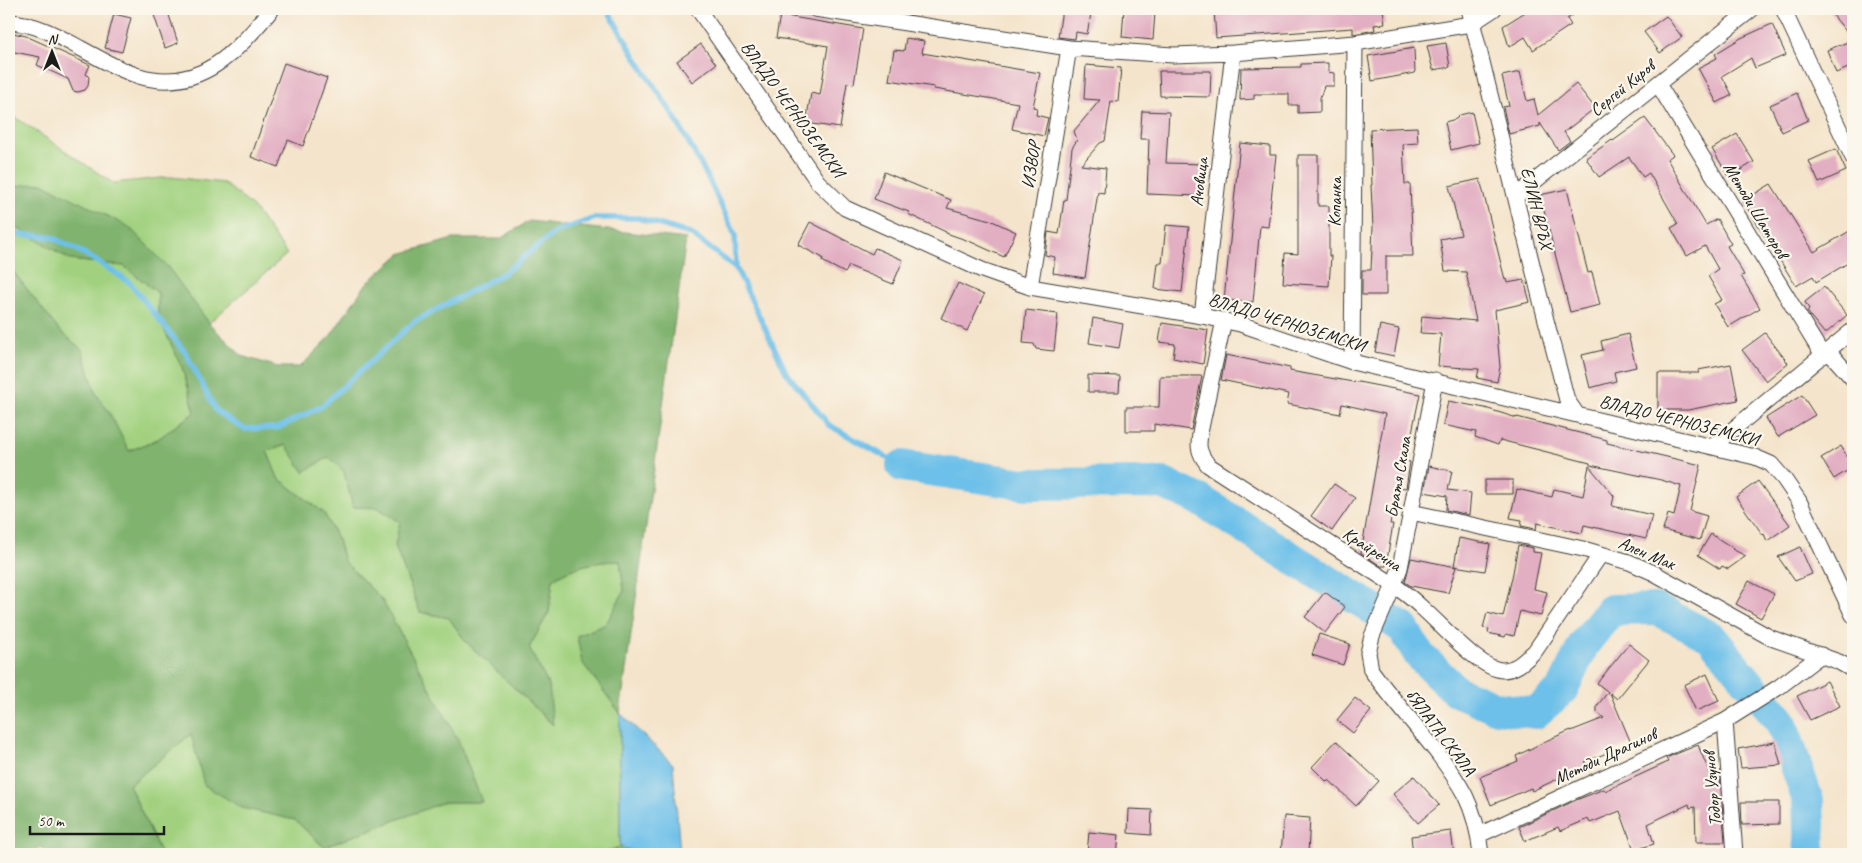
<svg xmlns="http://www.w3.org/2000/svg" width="1862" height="863" font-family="Caveat,sans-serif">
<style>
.green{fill:#a1d17f;stroke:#5e764e}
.forest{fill:#80b36e;stroke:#4e6845}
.water{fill:#6dc0e9;stroke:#446e82}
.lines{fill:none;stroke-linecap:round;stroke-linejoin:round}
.stream{stroke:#6dc0e9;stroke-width:5.5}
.river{stroke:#6dc0e9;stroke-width:32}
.building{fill:#e2aec2}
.street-casing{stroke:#3c3a36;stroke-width:17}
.street{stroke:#fff;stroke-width:15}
.labels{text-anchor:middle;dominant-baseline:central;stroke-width:4.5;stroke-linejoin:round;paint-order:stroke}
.street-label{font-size:18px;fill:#1c1c1c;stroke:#fbf7ec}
</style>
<rect width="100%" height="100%" fill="#fbf7ec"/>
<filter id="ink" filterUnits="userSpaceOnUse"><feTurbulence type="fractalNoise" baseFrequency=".02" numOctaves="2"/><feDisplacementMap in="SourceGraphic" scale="10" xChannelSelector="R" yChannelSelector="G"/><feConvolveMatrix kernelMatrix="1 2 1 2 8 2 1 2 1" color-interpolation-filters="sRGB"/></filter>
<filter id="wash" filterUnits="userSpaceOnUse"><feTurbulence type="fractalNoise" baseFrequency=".0096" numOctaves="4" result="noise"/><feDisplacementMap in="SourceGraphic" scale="20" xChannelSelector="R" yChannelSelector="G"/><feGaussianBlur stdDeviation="1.12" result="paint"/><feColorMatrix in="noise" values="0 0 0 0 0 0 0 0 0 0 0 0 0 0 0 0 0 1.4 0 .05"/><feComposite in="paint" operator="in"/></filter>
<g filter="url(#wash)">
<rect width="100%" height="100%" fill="#f4e4cb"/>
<path class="green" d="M9,113L113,183L171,177L224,183L253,207L287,254L209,323L167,266L76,201L42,183L9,187Z
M9,223L71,260L124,266L158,293V317L182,367L195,412L158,439L129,451L109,412L96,394L82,350L58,329L9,266Z
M287,445L304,472L329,457L344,472L353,507H378L400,522L395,546L420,612L449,618L466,642L552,724L549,686L529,648L549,612L553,579C572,566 597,561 620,561L624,591L606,624L577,636L582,662L620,713V847L601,854H161L129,785L191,734L242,808L295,820L324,847L444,802H482L458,740L382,600L344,561L338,540L324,513L278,478L267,451Z"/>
<path class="forest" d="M42,183L129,227L167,266L209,323L242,356L278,367H300L329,338L366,284L400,254L453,239H500L529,221L686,239L620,713L582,662L577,636L606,624L624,591L620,561C597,561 572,566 553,579L549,612L529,648L549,686L553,725L466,642L449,618L420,612L395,546L400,522L378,508L353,507L344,472L329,457L304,472L286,445L267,451L278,478L324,513L338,540L344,561L382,600L458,740L482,802H444L324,847L295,820L242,808L204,785L191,734L129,785L161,854H58L38,847L35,854H9V266L58,329L82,350L96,394L109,412L129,451L158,439L195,412L182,367L158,317V293L124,266L71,260L9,223V187Z
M620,847L640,853V854H601Z"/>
<path class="water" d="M620,713L673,764L680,854H641L620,847Z"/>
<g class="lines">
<path class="stream" d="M607,9L636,58L675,118L706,174L735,235L736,268
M9,234L52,237L85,254L129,282L185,352L216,411L244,429L278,428L322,406L414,322L504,273L555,232L595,218H638L691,234L736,268L786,372L829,425L902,466"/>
<path class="river" d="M902,466L1024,484L1162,483L1200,500L1403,628L1420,656L1456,691L1497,708L1535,713L1562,690L1584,644L1611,610L1656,609L1711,637L1781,721L1808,801L1810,854"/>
</g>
<g id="blocks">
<path class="building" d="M152,9H167L178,43L165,48Z
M1062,9H1079L1078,11L1091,14L1087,34L1076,32L1075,39L1058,37Z
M1124,9L1155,12L1153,40L1122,37Z
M1214,9H1246V11L1282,9H1383L1385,24L1374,25L1375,30L1353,34V28L1216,38Z
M1530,9H1581L1567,19L1571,25L1533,50L1525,37L1509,47L1503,26Z
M1828,9H1853V66L1836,73L1827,50L1853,40Z
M114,14L131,18L122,52L105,48Z
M780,15L863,29L854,84L847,83L840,128L806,123L811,93L820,95L828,46L776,38Z
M1666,16L1682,37L1660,53L1644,32Z
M1772,24L1786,55L1755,68L1751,58L1722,76L1732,95L1717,103L1698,68L1717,58L1715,54L1741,38Z
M9,32L26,36L90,65L86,74L89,77L88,86L85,90L78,92L73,91L68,79L37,65L40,57L9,51Z
M906,38L924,41L922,53L1040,73L1033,107L1037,108L1036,115L1048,118L1044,136L1012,129L1018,103L934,89V87L889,80L894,50L904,51Z
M1446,43L1450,67L1433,70L1427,46Z
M701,44L716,64L692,82L677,61Z
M1414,48L1415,73L1372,81L1368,56Z
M284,63L327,78L303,146L288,140L278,167L251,157Z
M1328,63V72L1334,73V86H1324L1320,98V112L1298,113V105H1289V94H1254V99L1240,100L1241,68L1301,67V64Z
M1086,65L1121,68L1118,102L1111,101L1105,141L1100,143L1081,165L1106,168L1104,193L1098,192L1085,278L1053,273L1055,257L1045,255L1048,232L1059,234L1064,200H1066L1072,148L1077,140L1074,131L1100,100L1084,99Z
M1159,71H1211L1210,97L1160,96Z
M1520,72L1527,101L1534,99L1538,115L1576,84L1595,108L1564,132L1570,141L1558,150L1540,123V126L1509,134L1503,107L1509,106L1502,76Z
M1797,93L1808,120L1782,132L1770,105Z
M1142,111L1169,112L1166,163L1205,164V181H1199V196L1147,194L1149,139H1140Z
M1472,112L1479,143L1451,150L1445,122L1456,119L1460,115Z
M1645,118L1673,155L1667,159L1706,225L1717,219L1731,244L1727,246L1744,275L1741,276L1760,308L1728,327L1714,304L1722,300L1708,276L1718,269L1705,246L1687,256L1671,228L1678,224L1649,173L1643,177L1629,157L1599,177L1586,158L1612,140L1613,141Z
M1417,127L1418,143L1403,144L1405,184H1410L1413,256H1386V295H1362V270H1371L1373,227L1371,185H1372L1370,129Z
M1737,134L1754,162L1729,177L1712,149Z
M1240,143L1270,146V155H1276L1268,227L1260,226L1253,302L1224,300Z
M1836,149L1846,171L1819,183L1809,161Z
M1298,155H1318V206H1329V256H1331L1329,286L1283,283L1285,253L1298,254Z
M884,172L951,200L947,208L990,220L1016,232L1004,257L969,241L946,233V232L908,214L909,212L874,199Z
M1480,179L1505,280L1506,279L1507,283L1524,280L1530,302L1495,310L1500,367L1497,382L1477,378L1479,369L1438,366L1441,334L1420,333L1422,316L1476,321L1466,272L1445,271L1440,239L1461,235L1449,186Z
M1771,184L1814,252L1853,229V260L1816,282L1813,276L1796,286L1743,201Z
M1567,189L1588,273L1592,272L1600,305L1570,312L1540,195Z
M810,222L872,254L875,248L903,260L893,284L849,266L845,273L822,261L823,258L798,245Z
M1166,225L1189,227L1182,292L1155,289L1158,263H1162Z
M958,283L984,295L967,331L941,318Z
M1824,287L1847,315L1825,334L1811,317L1807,311L1809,309L1805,302Z
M1026,310L1058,314L1054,351L1036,349L1034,344L1023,343Z
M1093,318L1123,324L1119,348L1089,343Z
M1162,323L1208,330L1203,364L1173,358L1175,344L1159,342Z
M1380,325L1399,329L1394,356L1375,352Z
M1765,333L1788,363L1766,381L1742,350Z
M1628,334L1636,367L1614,372L1616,381L1590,388L1582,355L1603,350L1601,341Z
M1226,355L1290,368V371L1353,382V381L1420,394L1406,461L1410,462L1406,488L1397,487L1390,524H1393L1386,566H1381L1361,553L1385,414L1342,404L1340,414L1287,404L1289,394L1221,380Z
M1731,364L1738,400L1688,410H1658V373H1699L1698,370Z
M1088,375L1120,376L1119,392H1088Z
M1160,376H1202L1191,430L1154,424V431H1126V407H1159Z
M1802,395L1815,415L1778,437L1766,418Z
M1448,401L1485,408L1517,418V417L1607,440V443L1701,465L1690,511L1707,516L1700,540L1663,530L1668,514L1674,516L1681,486L1661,480L1590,465V463L1500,440L1498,445L1475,437L1476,432L1443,425Z
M1841,446L1853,467L1834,479L1821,458Z
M1429,466L1452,471L1448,490L1471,493L1469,515L1446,510L1447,496L1424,492Z
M1589,466L1614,496L1612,506L1652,515L1646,539L1584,525L1582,533L1537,523L1536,529L1521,526L1522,520L1510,518L1517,489L1552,497L1554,489L1583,496Z
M1485,480H1513V494H1485Z
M1758,481L1790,525L1767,541L1764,534L1763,535L1736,497Z
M1334,484L1355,498L1332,531L1311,516Z
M1711,534L1733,548L1732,549L1746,556L1728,569L1722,566L1720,569L1698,555Z
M1459,538L1490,544L1485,571L1454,566Z
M1518,545L1533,548V552L1541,553L1534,589L1547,592L1541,616L1520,611L1514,636L1506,634L1505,637L1488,633L1489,629L1483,628L1487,613L1503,617L1513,573Z
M1800,547L1812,574L1795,581L1778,557Z
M1411,558L1456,567L1448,593L1411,586L1405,582Z
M1749,581L1774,594L1761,618L1736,604Z
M1325,592L1345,607L1325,633L1305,617Z
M1319,634L1350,644L1343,665L1312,655Z
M1629,644L1649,660L1617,699L1610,693L1631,743L1585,762L1587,765L1532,791L1531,788L1491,805L1480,777L1518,761L1516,756L1548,740L1571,730V731L1604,718L1597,712V706L1608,692L1597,683Z
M1707,674L1719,701L1696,711L1684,685Z
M1827,681L1840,706L1810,720L1797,696Z
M1355,698L1371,711L1353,733L1337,720Z
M1336,741L1379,781L1356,806L1329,780L1327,782L1312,767Z
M1775,742L1781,765L1741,768L1738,749Z
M1698,745L1712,779L1720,777L1725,842H1696L1695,807L1690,808L1689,804L1648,824L1654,844L1634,850L1620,811L1590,823L1588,819L1560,831L1558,827L1525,841L1519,827L1576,800L1604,789L1605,791L1668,762L1666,758Z
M1414,776L1439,805L1418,823L1393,794Z
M1741,802H1779V824L1742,825Z
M1129,809L1152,810L1151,835L1128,833Z
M1284,816L1310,818L1308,854H1281Z
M1451,831L1454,854H1413L1411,836Z
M1089,832L1119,835L1117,854H1087Z"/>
</g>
</g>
<g filter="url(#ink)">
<use href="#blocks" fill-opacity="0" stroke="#3c3a36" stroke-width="1"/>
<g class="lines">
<defs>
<path id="street" d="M698,9L818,182L845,208L982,270L1030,287L1202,316L1240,324L1352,362L1755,457L1771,464L1784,479L1799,501L1853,615
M815,9L1069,48L1173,55L1233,53L1355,43L1471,24L1494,9
M1469,9L1541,301L1567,400L1576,413
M1783,9L1853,158
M9,22C35,23 58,36 80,48C99,58 118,70 139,76C200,94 237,51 272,9
M1658,84L1823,356
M1516,196L1752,9
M1030,287L1069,48
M1202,316L1233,53
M1224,320L1201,428C1198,445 1197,451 1208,465L1394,585C1403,592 1413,599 1421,607C1439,622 1479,669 1502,670C1517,670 1525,660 1535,651L1601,554
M1828,351L1853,379
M1352,362L1355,43
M1435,380L1411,512L1400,568L1391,592L1372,636L1368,653L1371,670C1401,712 1440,749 1465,795C1474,813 1479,835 1481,854
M1713,446L1853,330
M1411,512L1583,549L1629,562L1654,573L1771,638L1839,662L1853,670
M1725,721L1735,854
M1479,835L1725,721L1779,687L1821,655"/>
</defs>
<use href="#street" class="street-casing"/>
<use href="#street" class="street"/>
</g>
</g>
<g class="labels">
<g class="street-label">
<text transform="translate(1622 88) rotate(-39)">Сергей Киров</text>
<text transform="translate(793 109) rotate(54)">ВЛАДО ЧЕРНОЗЕМСКИ</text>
<text transform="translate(1031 165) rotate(-81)">ИЗВОР</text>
<text transform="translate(1199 182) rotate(-83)">Ачовица</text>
<text transform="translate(1335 202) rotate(-90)">Копанка</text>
<text transform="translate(1537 208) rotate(76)">ЕЛИН ВРЪХ</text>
<text transform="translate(1756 210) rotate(59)">Методи Шаторов</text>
<text transform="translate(1287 322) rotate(17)">ВЛАДО ЧЕРНОЗЕМСКИ</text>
<text transform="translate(1679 420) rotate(14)">ВЛАДО ЧЕРНОЗЕМСКИ</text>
<text transform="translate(1398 477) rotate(-80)">Братя Скала</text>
<text transform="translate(1372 549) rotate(33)">Крайречна</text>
<text transform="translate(1647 553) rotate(23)">Ален Мак</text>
<text transform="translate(1441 732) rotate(53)">бЯЛАТА СКАЛА</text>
<text transform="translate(1605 756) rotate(-25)">Методи Драгинов</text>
<text transform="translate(1712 789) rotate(-95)">Тодор Узунов</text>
</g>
</g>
<rect width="1862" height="863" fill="none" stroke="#fbf7ec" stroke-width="30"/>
<g transform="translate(52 52)" stroke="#fbf7ec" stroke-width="4" paint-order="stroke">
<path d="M0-4L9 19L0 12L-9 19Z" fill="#1c1c1c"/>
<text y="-8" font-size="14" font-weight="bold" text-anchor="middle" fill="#1c1c1c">N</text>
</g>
<path d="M30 826v8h134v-8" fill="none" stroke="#1c1c1c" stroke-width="2.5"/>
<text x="38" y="826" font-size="15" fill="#1c1c1c" stroke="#fbf7ec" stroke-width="4" paint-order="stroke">50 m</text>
</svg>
